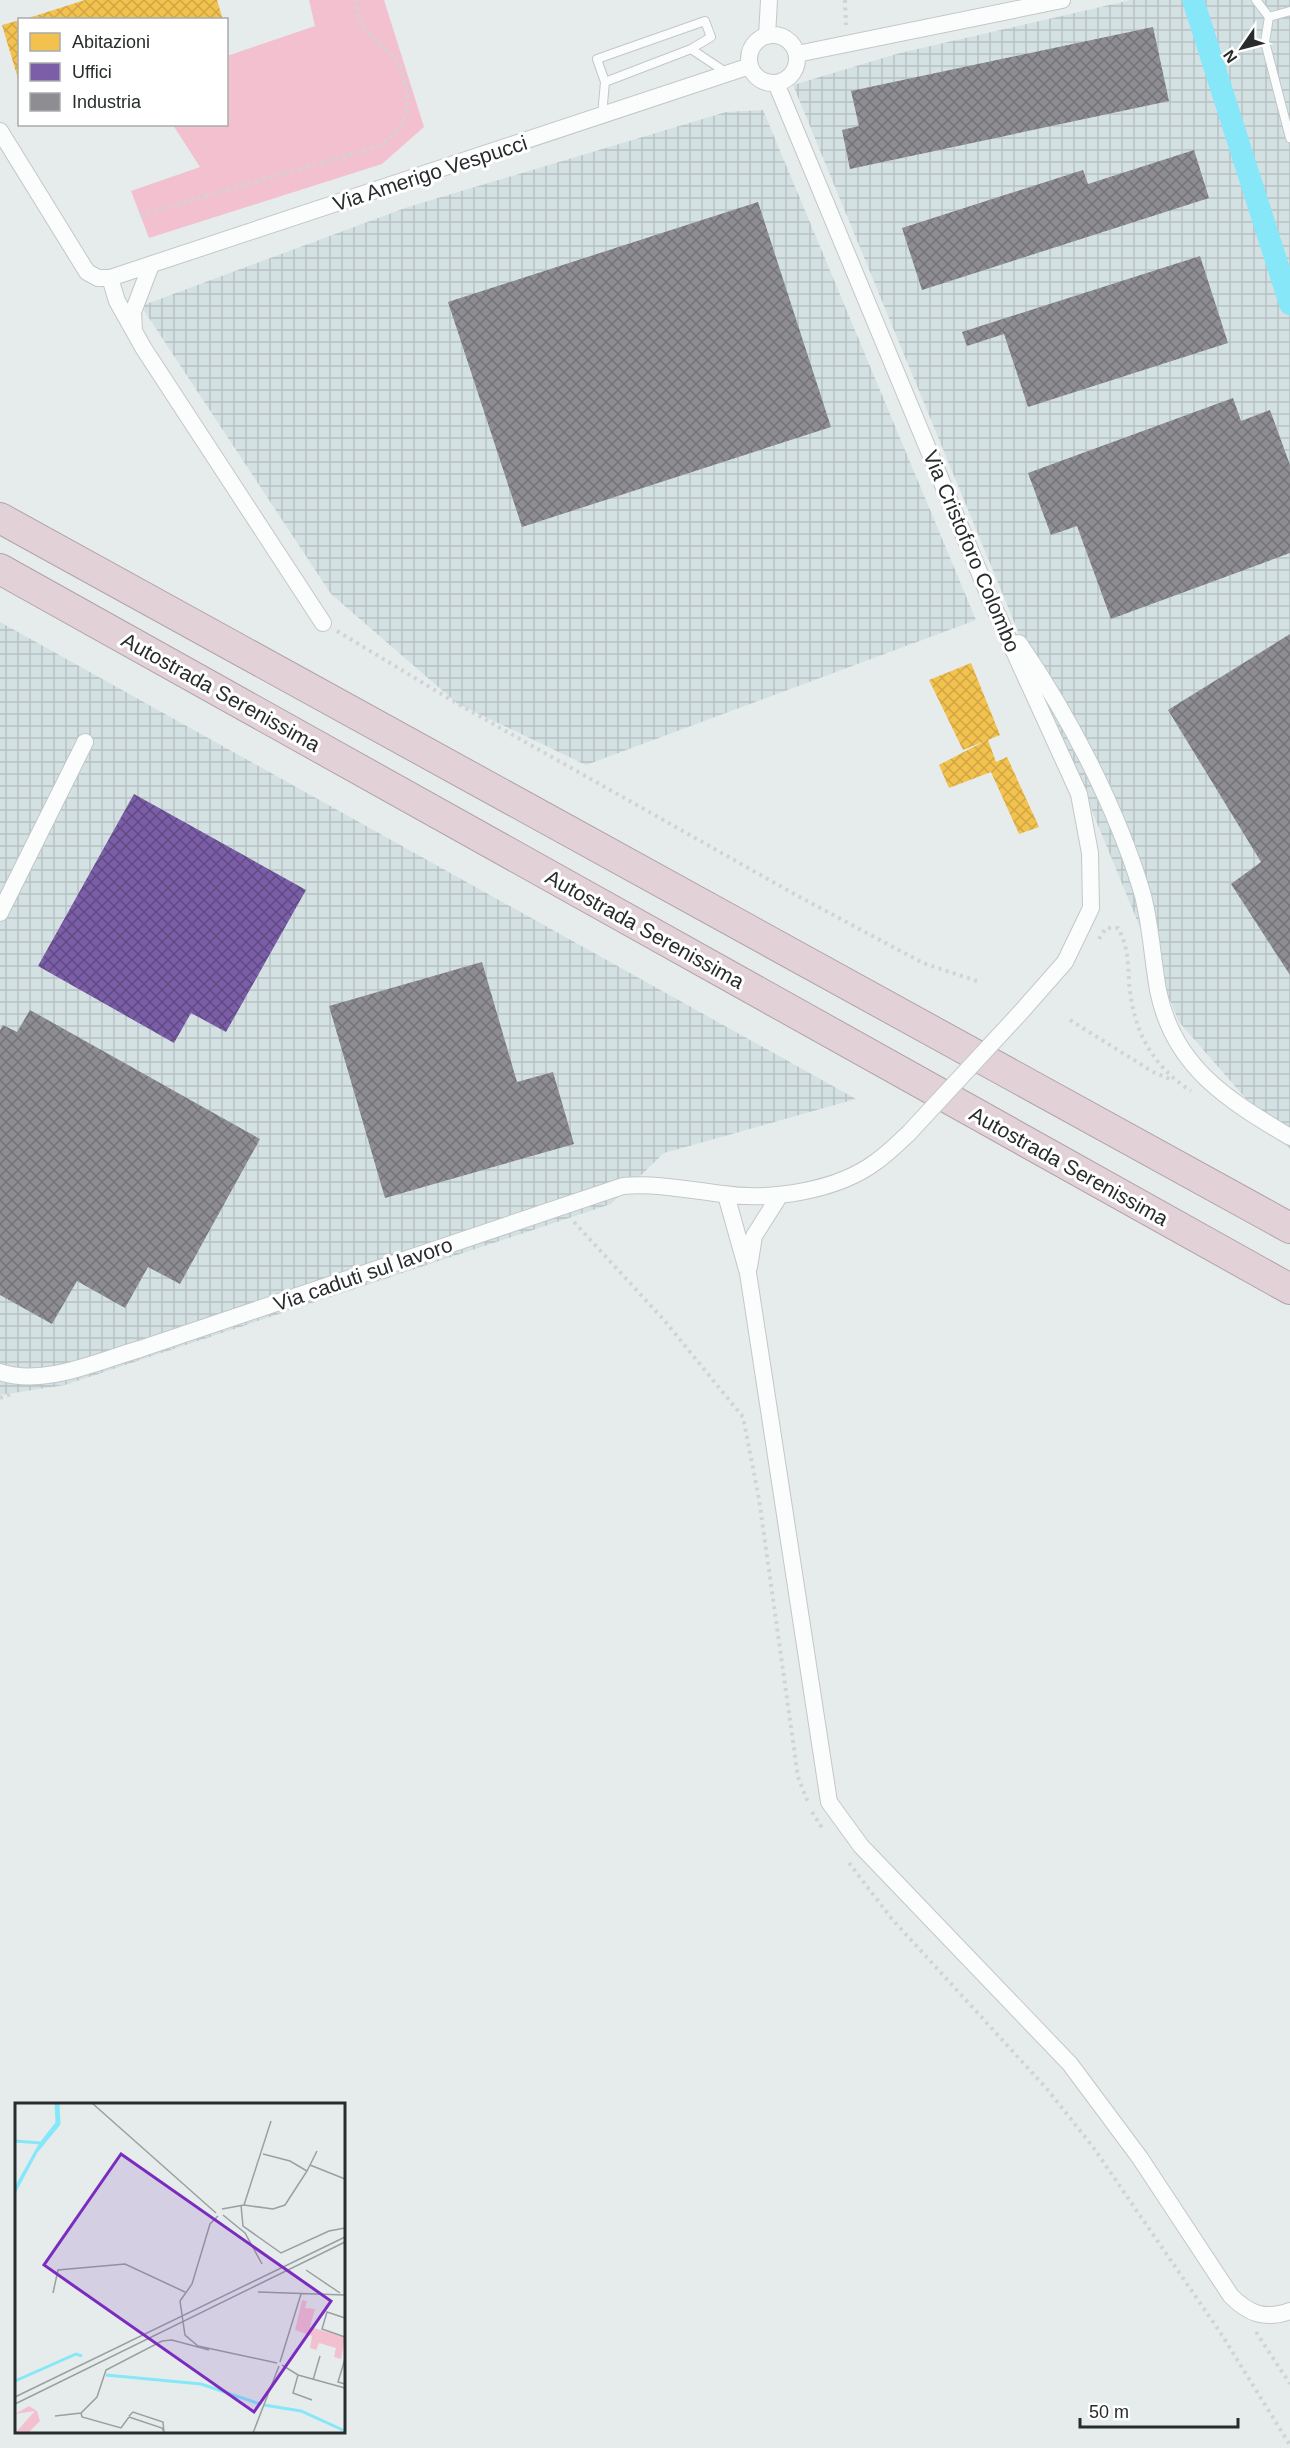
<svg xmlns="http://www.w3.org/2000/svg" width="1290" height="2448" font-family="Helvetica,sans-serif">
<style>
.industrial{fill:url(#industrial-grid)}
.green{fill:#f3c0d0}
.homes{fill:url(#homes-cross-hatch)}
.offices{fill:url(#offices-cross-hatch)}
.industry{fill:url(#industry-cross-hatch)}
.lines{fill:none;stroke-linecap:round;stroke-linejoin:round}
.canal{stroke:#86e7f9;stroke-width:22}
.service-casing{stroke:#c3c7c8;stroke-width:10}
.minor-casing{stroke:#c3c7c8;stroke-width:18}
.motorway-casing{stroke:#b0a2a8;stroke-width:32}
.path{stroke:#d2d4d4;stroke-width:4;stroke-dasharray:3 4.5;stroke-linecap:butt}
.service{stroke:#fbfcfc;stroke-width:8}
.minor{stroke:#fbfcfc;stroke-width:16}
.motorway{stroke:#e2d2d8;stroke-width:30}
.minor-bridge-casing{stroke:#c3c7c8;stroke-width:18;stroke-linecap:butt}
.minor-bridge{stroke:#fbfcfc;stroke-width:16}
.labels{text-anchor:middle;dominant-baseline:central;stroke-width:6;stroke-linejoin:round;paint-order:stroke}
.street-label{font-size:21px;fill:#282c2d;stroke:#fff}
.inset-river{fill:none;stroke:#86e7f9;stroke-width:3}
.inset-road{fill:none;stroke:#9a9fa0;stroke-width:1.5}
.view{fill:#7b2cbf;fill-opacity:0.15;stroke:#7b2cbf;stroke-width:3}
.inset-edge{fill:none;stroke:#282c2d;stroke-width:3}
</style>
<defs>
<pattern id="industrial-grid" width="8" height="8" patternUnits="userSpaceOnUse" patternTransform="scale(1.5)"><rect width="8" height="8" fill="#d4e1e3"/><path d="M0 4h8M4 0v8" fill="none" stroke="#b6c1c3"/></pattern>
<pattern id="homes-cross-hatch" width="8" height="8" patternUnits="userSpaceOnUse" patternTransform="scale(1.5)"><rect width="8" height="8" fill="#f2c14e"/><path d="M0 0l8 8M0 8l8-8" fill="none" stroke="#d0a644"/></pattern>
<pattern id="offices-cross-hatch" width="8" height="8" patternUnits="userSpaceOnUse" patternTransform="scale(1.5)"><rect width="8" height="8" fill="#7b5ea7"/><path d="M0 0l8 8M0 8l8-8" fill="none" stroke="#5f4a81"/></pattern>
<pattern id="industry-cross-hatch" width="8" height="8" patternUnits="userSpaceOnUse" patternTransform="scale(1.5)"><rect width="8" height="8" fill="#8d8d92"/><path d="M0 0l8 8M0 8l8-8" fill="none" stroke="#737378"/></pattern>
</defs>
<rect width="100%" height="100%" fill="#e6ecec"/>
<path class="industrial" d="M1131,0H1290V1149L1179,1022L793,85L900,53Z
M763,110L976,620L586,765L458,704L331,594L141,306L408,207L726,112Z
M0,622L856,1099L664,1153L611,1204L65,1385L0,1395Z"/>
<path class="green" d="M309,0H384L424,127L382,164L149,238L131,191L200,167L173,125L226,124L227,56L315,26Z"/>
<path class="homes" d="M85,0H217L223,20H22Z
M20,20V82H19L2,25Z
M971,663L1000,735L988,740L996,762L1007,757L1039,827L1019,834L991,772L949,788L939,765L985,741L963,750L929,680Z"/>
<path class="offices" d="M134,794L306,890L226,1032L191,1013L174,1043L38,966Z"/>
<path class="industry" d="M1153,27L1169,101L850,169L842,130L859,126L851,91Z
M1194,150L1209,198L922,290L902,228L1083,170L1088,184Z
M758,202L831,427L522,527L448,302Z
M1200,256L1228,343L1028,407L1004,334L967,346L962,332Z
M1233,398L1241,421L1270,410L1290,465V553L1111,619L1077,526L1051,535L1028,473Z
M1290,634V975L1231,884L1261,862L1168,710Z
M482,962L517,1082L553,1072L574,1144L385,1198L329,1006Z
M30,1010L260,1139L180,1284L148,1267L125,1308L77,1281L52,1324L0,1295V1030L3,1025L17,1032Z"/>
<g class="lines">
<path class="canal" d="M1193,0L1290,304"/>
<defs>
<path id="service" d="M1256,0L1269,17
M1290,11L1269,17L1265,42L1290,138
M605,82L597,59L705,21L711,37L691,49
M602,115L605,82L691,49L727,73"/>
<path id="minor" d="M749 59a24 24 0 1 1 48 0a24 24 0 1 1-48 0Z
M767,36L769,0
M797,54L1062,0
M776,83L992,603L1079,794L1090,853L1091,908L1065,962L1021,1012
M0,131L87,272L98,278H110L750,66
M110,278L117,301L144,349L323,623
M134,330L133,312L151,265
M1019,643C1069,716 1116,806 1142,892C1151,924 1152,957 1158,990C1173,1067 1228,1100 1290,1137
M0,913L85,742
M726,1195L748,1273L829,1802L861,1846L1070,2064L1140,2158L1231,2296C1249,2314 1265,2320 1290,2311
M749,1267L754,1236L780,1195
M0,1372C44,1387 98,1361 140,1349L623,1186C657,1183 689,1190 723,1194C770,1201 838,1191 877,1161C888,1153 898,1143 908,1134"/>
<path id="motorway" d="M0,518L1290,1228
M0,569L1290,1289"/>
</defs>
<use href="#service" class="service-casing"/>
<use href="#minor" class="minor-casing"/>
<use href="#motorway" class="motorway-casing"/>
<path class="path" d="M845,0L846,25
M140,215L376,147C403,131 413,113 404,81C402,74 400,66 396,60C379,38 354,33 357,0
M337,631L458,704L796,895L923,963L980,982
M1099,939L1106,928H1118C1128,946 1128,962 1129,982C1133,1030 1151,1065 1191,1091
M1070,1020L1153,1072L1170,1079
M574,1222L664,1320L743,1417L759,1499L798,1777L809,1805
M0,1398L11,1394
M812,1812L824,1831
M849,1863L892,1919L1047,2089L1093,2147L1220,2332L1290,2445
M1256,2332L1290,2384"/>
<use href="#service" class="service"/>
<use href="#minor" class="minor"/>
<use href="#motorway" class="motorway"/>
<defs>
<path id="minor-bridge" d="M908,1134L1021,1012"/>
</defs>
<use href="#minor-bridge" class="minor-bridge-casing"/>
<use href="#minor-bridge" class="minor-bridge"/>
</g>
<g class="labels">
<g class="street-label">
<text transform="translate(430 173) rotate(-18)">Via Amerigo Vespucci</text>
<text transform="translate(972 551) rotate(67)">Via Cristoforo Colombo</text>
<text transform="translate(221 692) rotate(29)">Autostrada Serenissima</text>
<text transform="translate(645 929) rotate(29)">Autostrada Serenissima</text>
<text transform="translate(1069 1166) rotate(29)">Autostrada Serenissima</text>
<text transform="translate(363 1274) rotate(-19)">Via caduti sul lavoro</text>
</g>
</g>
<g transform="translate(15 2103)">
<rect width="330" height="330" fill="#e6ecec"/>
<path d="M287,197L292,198L290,205L300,206L295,224L330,234L326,256L319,254L321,245L304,240L301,247L295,245L297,233L280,227Z" fill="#f3c0d0"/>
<path d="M14,303L22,308L25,318L13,330H0L20,308L0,311Z" fill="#f3c0d0"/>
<path class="inset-river" d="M0,38L26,40L0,86M27,39L42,20L41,0M0,88L21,49L44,21L43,0M91,272L186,281L245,301M0,278L61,251L67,253M249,302L286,308L330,328"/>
<path class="inset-road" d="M77,0L201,110M295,62L330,76M292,68L302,48M226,102L228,123L266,150L314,128L330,125M229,102L258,106L270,102L292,68L275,58L248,51M207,106L229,102L256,18M208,112L230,130L247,161M203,113L195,121L177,181L165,198L170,232L183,243L262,260M291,167L325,190M243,189L330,192M38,190L43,167L110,161L170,189M330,215L312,209L307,226L330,234M330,256L323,279L330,281M265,259L286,191M267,262L283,272L330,285M283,272L278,290L297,297M298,277L305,253M0,294L330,134M0,301L330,139M66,310L67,314L106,325L114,314M40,313L66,310L82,294L91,267L147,238L157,237L194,247M114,313L118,309L148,319L149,330M114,314L147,325L149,329M238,330L264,263"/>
<path class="view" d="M106,51L316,198L239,309L29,162Z"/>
<rect width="330" height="330" class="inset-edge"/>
</g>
<rect x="18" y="18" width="210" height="108" fill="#ffffff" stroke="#a9abab" stroke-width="1.5"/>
<rect x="30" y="33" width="30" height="18" fill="#f2c14e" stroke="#a9abab" stroke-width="1.5"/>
<text x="72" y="48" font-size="18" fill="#282c2d">Abitazioni</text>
<rect x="30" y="63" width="30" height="18" fill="#7b5ea7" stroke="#a9abab" stroke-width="1.5"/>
<text x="72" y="78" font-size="18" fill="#282c2d">Uffici</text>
<rect x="30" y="93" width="30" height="18" fill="#8d8d92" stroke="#a9abab" stroke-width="1.5"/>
<text x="72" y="108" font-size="18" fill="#282c2d">Industria</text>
<g transform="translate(1242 48) rotate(235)" stroke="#ffffff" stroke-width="4.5" paint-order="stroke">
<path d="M0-4.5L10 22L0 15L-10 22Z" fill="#282c2d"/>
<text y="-9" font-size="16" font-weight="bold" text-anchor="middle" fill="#282c2d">N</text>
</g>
<path d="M1080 2418v9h158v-9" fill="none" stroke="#282c2d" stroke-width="3"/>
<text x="1089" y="2418" font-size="18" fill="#282c2d" stroke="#ffffff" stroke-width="4.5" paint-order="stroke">50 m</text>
</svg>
